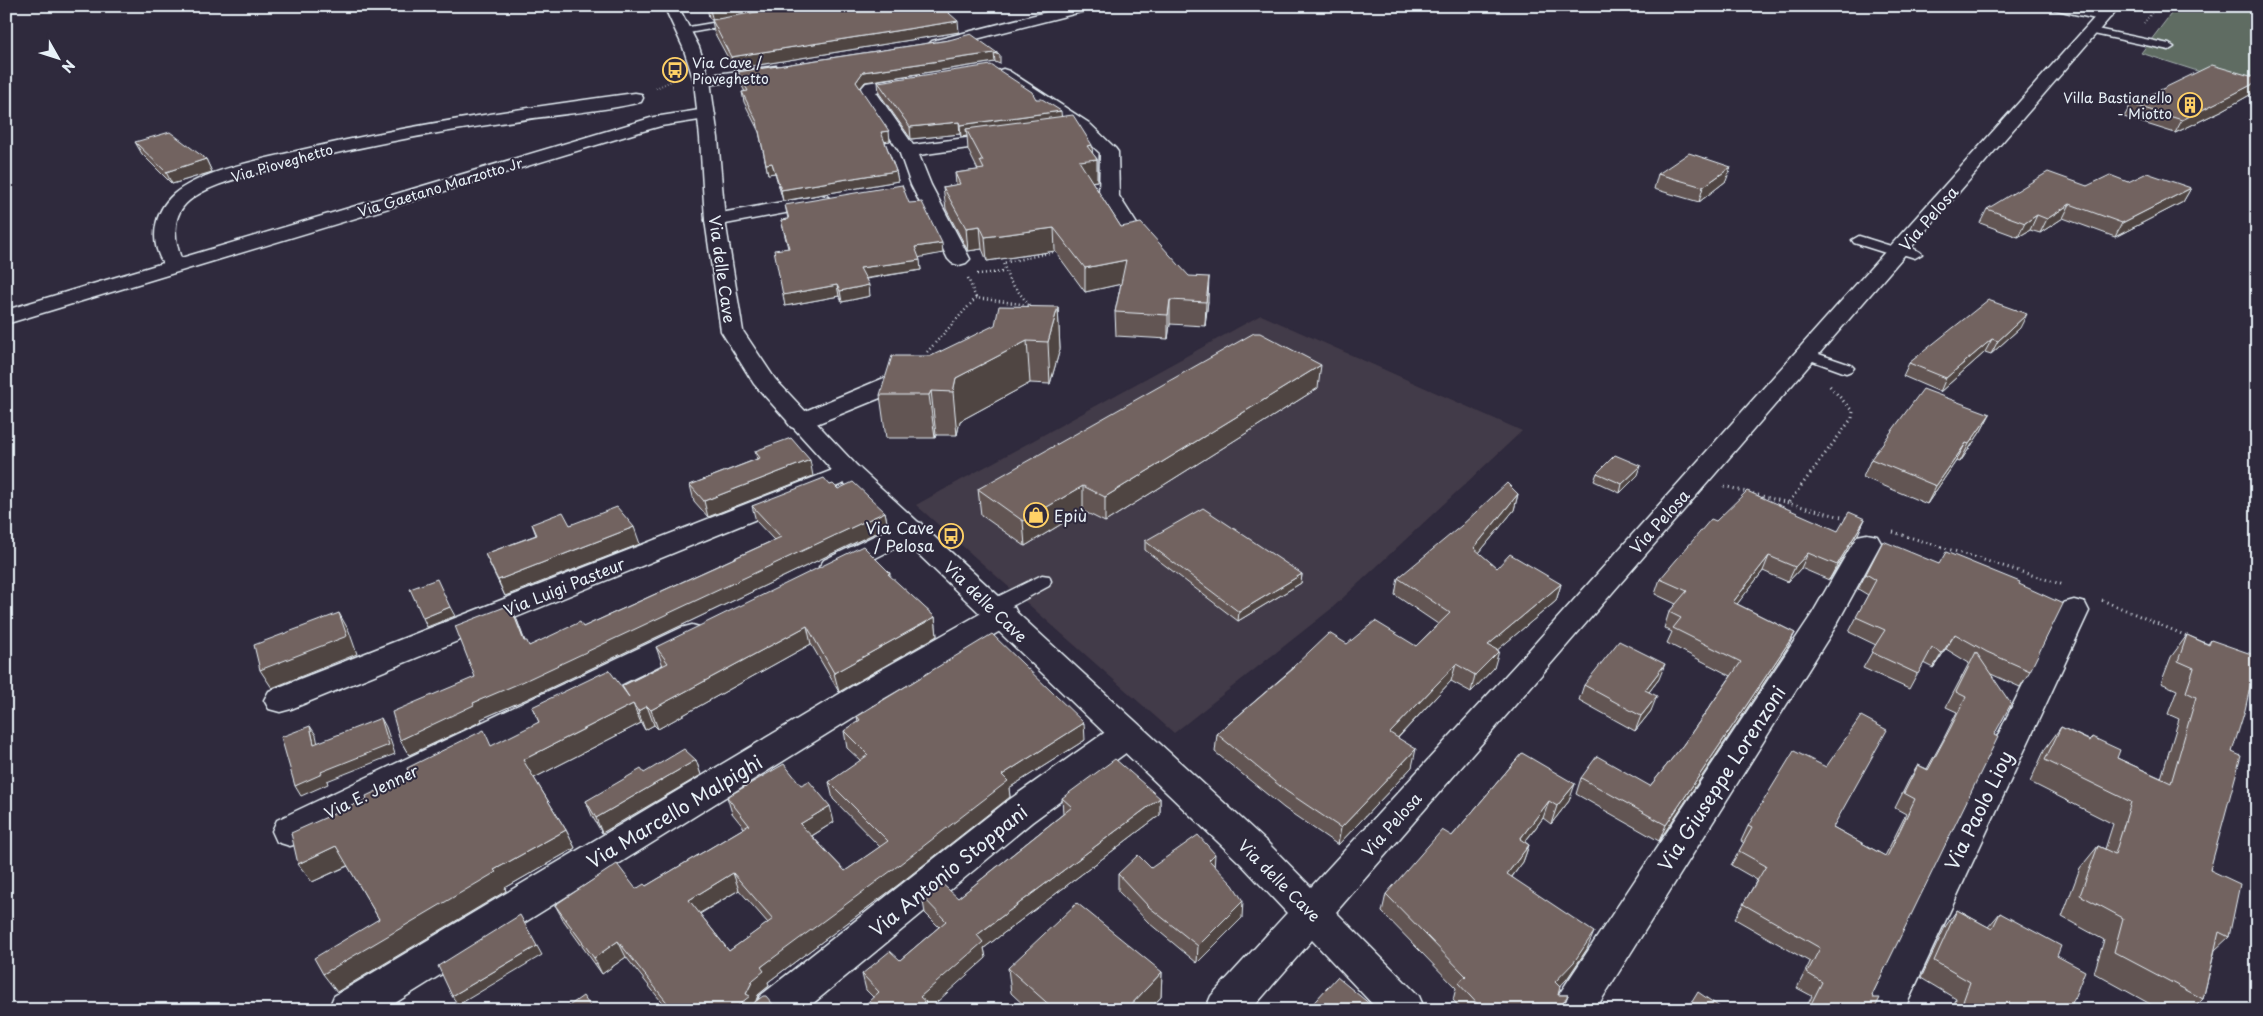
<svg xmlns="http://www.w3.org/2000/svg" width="2263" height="1016" font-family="'Playpen Sans',sans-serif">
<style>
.built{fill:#433b48}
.green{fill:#5e6c62;stroke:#a3aead}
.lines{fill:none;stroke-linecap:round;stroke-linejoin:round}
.service-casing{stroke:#e8f1f8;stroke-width:3}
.minor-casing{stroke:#e8f1f8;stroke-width:3}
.tertiary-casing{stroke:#e8f1f8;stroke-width:3}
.path-far2{stroke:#e8f1f8;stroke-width:2;stroke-dasharray:0.5 2.5;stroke-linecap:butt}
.path-far1{stroke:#e8f1f8;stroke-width:2.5;stroke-dasharray:1 3;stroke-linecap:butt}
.path{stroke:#e8f1f8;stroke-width:3;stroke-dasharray:1 4;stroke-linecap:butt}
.service{fill:#2f2a3d;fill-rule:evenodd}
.minor{fill:#2f2a3d;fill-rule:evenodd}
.tertiary{fill:#2f2a3d;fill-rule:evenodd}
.wall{fill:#625553;stroke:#e8f1f8;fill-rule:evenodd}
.shaded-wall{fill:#504543;stroke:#e8f1f8}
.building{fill:#726360;stroke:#e8f1f8;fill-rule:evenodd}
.labels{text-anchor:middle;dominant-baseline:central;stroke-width:4;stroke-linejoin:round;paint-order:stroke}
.far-poi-label{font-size:14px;fill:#e8f1f8;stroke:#2f2a3d;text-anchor:start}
.far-street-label{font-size:14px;fill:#e8f1f8;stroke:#2f2a3d}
.street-label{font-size:16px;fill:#e8f1f8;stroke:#2f2a3d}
.poi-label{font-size:16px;fill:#e8f1f8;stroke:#2f2a3d;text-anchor:start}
.near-street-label{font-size:19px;fill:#e8f1f8;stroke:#2f2a3d}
</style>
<rect width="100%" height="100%" fill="#2f2a3d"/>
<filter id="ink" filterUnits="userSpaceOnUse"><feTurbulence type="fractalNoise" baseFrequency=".02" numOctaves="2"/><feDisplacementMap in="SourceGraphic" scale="10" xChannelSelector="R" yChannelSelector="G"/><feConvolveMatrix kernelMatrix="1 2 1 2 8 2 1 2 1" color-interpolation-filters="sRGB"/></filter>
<g filter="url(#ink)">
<path class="built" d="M1261,315L1522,431L1331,609L1174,733L916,505Z"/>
<path class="green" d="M2177,6H2257V90L2141,53Z"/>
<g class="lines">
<defs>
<path id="service" d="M736,19L741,22L739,24L683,34L678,31L683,28Z
M2092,28L2169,44L2174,47L2169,50L2089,33L2087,31Z
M1859,236C1870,239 1880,243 1891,246C1901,248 1913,245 1922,254L1915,258L1902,254L1892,255L1854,243L1852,240Z
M1807,350L1851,365L1854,368L1851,371L1846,373L1802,357L1800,354L1802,351Z
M1042,575L1049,576L1051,581L1049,586L1001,612L994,614L987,612L984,607L987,602Z"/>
<path id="minor" d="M1070,6H1095L1093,9L937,49L932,47L929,44L932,41Z
M2051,6H2077L2109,14L2111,17L2104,21L2053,9Z
M776,66L782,68L784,71L782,74L702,86L696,84L694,81L696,78L702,76Z
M1003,69L1009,71L1089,123L1115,148L1118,152L1119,196L1142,232L1139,236L1132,238L1125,236L1099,196L1100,153L1077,131L997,77L995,74L997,71Z
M915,75L921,77L923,80L921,83L876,92L913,145L1004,133L1010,134L1013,138L1010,142L1004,143L919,155L931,185L970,259L966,263L959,265L952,263L948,259L911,185L899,151L859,91L866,83Z
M635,93L641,94L643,98L641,102C600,112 556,114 514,121C430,133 347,148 265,171C242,177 199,187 183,207C172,221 175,242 181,258L654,117L706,109L712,110L715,114L712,118L706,119L661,126L636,133L6,324V310L163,263C149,241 154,211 174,194C200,172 251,162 284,154C400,126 517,109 635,93Z
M821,195L828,197L831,201L828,205L715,226L708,224L705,220L708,216L715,214Z
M915,365L923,367L927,372L923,377L890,394L809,427L800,430L791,427L787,422L791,417Z
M848,464L857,466L861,472L857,478L291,709L280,712L269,709L264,700L269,691Z
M911,520L921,523L925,529L921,535L844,574L834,577L824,574L819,567L824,560L901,523Z
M1867,534L1877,536L1881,543L1834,629L1595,1010H1552L1558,996L1812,614L1857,536Z
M2074,600L2085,603L2089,611L1904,1010H1863L2059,611L2063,603Z
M1003,604L1014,607L1018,615L1014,623L878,702L384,1010H328L334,996L856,684L992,607Z
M692,625L703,628L707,636L703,644L303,842L290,846L277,842L272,831L277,820L681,628Z
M1126,722L1138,726L1143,735L1138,744L1032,822L805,1010H754L760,996L1006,802L1114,726Z"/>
<path id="tertiary" d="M664,6H678L699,47L710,81L718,138L725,220L743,331L775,379L857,466L1267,842L1311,887L1530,649L2105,6H2120L1336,912L1419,996L1425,1010H1378L1312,940L1251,1010H1205L1211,996L1287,913L1241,864L839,478L754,384L721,331L705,220L700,138L694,81L683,47Z"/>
</defs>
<use href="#service" class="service-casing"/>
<use href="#minor" class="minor-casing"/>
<use href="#tertiary" class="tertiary-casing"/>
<path class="path-far2" d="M2144,23L2157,6
M656,88L678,78"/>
<path class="path-far1" d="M977,274L1004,272
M968,278L976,298
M1029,305L1009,280L1003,263L1058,251
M927,352L976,298L1029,305"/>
<path class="path" d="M1724,486L1849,519
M1789,502L1852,418L1853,412L1829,385
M1893,532L2064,585
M2102,600L2189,637"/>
<use href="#service" class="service"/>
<use href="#minor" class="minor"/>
<use href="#tertiary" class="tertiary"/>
</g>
<path class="wall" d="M707,6L784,7L959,32L734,69L714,32L712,20L709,18Z
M949,40L1000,55V64L995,62L865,82L860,88L890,141L885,142L896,171L898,181L783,201L775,173L768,174L759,132L744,102L742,92H745L740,82L738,72Z
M2257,78V89L2255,92L2223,110L2175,133L2124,117L2131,104Z
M878,82L1036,99L1062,116L1097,159V181L1092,182L1121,227L1208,301L1205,326L1170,324L1168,339L1116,336L1115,312L1121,284L1085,292L1055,251L987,261L982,249L968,251L946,209L943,187L956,185L955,173L978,170L968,150L967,136L961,137L960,134L911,139L879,93Z
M135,142L206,159L212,172L172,184L142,154Z
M1658,174L1726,181L1699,202L1654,189Z
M2128,182L2191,188L2183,202L2115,237L2063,218L2040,233L2030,230L2018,237L1980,223L1987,209L2087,186Z
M909,203L943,253L919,257L921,270L866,279L870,296L842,302L839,296L785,306L788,248L781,220L788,219L785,205Z
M1058,307L1060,349L1050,384L1030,383L960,421L957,435H936L935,438H886L880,395L931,356Z
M2020,328L1991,354L1985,352L1940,392L1903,376L1909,363Z
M1318,388L1105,522L1083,511L1025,546L981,515L978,489Z
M1990,414L1981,431L1960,462L1956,461L1927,504L1863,477L1871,459Z
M755,451L813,476L708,517L694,501L690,485L757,459Z
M1597,473L1638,475L1620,493L1594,481Z
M830,485L885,512L888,527L527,699L481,719L482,721L409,755L400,740L475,677L517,620L525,641L529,646L583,627L774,540L756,521L752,506Z
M1518,494L1514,510L1479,553L1497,568L1561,584L1556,601L1497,650L1494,668L1471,692L1451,681L1398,738L1412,767L1338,845L1284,808L1215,752L1217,734L1292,669L1293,667L1347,644L1416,646L1438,624L1395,595L1398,578Z
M1865,519L1858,534L1829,580L1801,568L1788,582L1763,571L1737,604L1795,633L1787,648L1659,841L1576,794L1581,778L1650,786L1683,745L1731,676L1667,643L1672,632L1664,628L1669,612L1676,604L1655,594L1660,579L1838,531Z
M532,524L570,525L640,544L505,596L485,554L536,535Z
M1145,541L1302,574L1301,583L1238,621L1145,550Z
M1939,564L2019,584L2030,671L2020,687L1991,674L1994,735L1872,995L1874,1010H1805L1812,996L1797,988L1810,962L1735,919L1757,880L1731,865L1744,843L1741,841L1748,826L1833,827L1885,856L1906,814L1895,808L1909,780L1918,765L1927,769L1942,742L1957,712L1946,707L1969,663L1946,649L1933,668L1923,663L1909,689L1863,668L1876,645L1849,632L1868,595L1858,589L1866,574Z
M890,573V577L935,617L937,636L839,692L811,644L658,729L654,725L645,730L641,723L534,778L566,830L575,848L505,888L506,891L337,992L379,919L348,866L312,882L539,722L532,707L624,690L622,686L663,666L656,647Z
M2187,635L2208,644L2211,640L2232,752L2210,870L2229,937L2215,950L2203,999L2192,1010H2161L2094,973L2104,940L2062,917L2080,868L2098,846L2105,849L2113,824L2030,782L2045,749L2061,727L2089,740L2092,737L2117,758L2161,778L2179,719L2168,714L2177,690L2161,683L2171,657Z
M1659,679L1649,692L1651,711L1635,731L1579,700L1584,685Z
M857,716L1085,740L1009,788L1010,797L898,885L768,982L769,986L758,995L756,1002L778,1010H668L626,957L602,974L564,921L555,905L646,886L744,828L732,813L727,797L801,785L834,822L812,836L845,871L880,847L833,799L829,782L861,761L847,748L844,731L858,722ZM739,890L768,923L729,951L700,914Z
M1522,753L1569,801L1551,824L1543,818L1525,842L1529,845L1523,862L1512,877L1587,949L1567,979L1559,987L1558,995H1568L1562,1010H1462L1453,1000L1456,988L1382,912L1386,894L1452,836Z
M696,760L701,775L602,833L592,816L586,801Z
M1062,798H1160V815L984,948L986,958L927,1009L873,997L866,990L862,974L900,960L939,927L925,913L922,896L958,898L1063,814Z
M1214,865L1242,918L1197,963L1149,923L1118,891V874L1151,868Z
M1957,910L1988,927L2000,913L2057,956L2071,1006L2075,1010H1952L1956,999L1921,978L1945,927Z
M1008,968L1162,972L1161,997L1149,1010H1029L1011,993Z"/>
<path class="shaded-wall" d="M730,6H784L785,9L713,21L710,10Z
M958,21L959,32L734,69L731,57Z
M994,53L995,62L865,82L857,92L856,82L863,72Z
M2257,82V89L2255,92L2223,110L2175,133L2182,120Z
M1061,111L1062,123L966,129L967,136L961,137L960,125Z
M959,122L960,134L911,139L910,127Z
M889,131L890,141L882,142L881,132Z
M1092,145L1093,160L1097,159V181L1079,183V161L1087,146Z
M206,159L212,172L172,184L166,172Z
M772,163L775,173L768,174L766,164Z
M1731,167L1726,181L1699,202L1703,187Z
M896,171L898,181L783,201L781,190Z
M2191,188L2183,202L2115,237L2122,223Z
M2070,204L2063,218L2040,233L2047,219Z
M2037,215L2030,230L2018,237L2025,223Z
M980,226L982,249L968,251L966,228Z
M1054,228L1055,251L987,261L985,237Z
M942,243L943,253L917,258L915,247Z
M920,260L921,270L862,279L860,268Z
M1126,260V283L1085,292V268Z
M1209,277L1208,301L1205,326L1206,302Z
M837,285L839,296L785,306L783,295Z
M869,285L870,296L842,302L840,291Z
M1170,300V324L1168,339V315Z
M1058,307L1060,349L1050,384L1048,342Z
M2027,314L2020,328L1991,354L1998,341Z
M1992,339L1985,352L1940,392L1946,378Z
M1027,341L1030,383L960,421L957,435L953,392L956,378Z
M1321,365L1318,388L1105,522V497Z
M931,391L936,435L935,438L929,395Z
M1990,414L1981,431L1960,462L1969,444Z
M1966,443L1956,461L1927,504L1936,486Z
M810,460L813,476L708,517L704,501Z
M1641,466L1638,475L1620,493L1622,484Z
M1083,486V511L1025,546L1023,521Z
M1518,494L1514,510L1470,564L1474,548Z
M885,512L888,527L527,699L481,719L482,721L409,755L400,740L473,703Z
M1865,519L1858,534L1829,580L1837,565Z
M634,527L640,544L505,596L498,580Z
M1808,553L1801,568L1788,582L1795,567Z
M1769,556L1763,571L1727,617L1733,602Z
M1302,574L1301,583L1238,621L1239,612Z
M1561,584L1556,601L1483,662L1488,645Z
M510,605L517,620L530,657L524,641Z
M450,607L455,616L427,627L423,618Z
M339,613L349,631L357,654L272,688L260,670Z
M935,617L937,636L839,692L834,673Z
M807,626L811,644L658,729L651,710Z
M1795,633L1787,648L1659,841L1666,825Z
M1955,634L1946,649L1933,668L1942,653Z
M1499,651L1494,668L1471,692L1475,675Z
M1456,664L1451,681L1386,750L1390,733Z
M1665,664L1659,679L1639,705L1645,690Z
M1657,696L1651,711L1635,731L1641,716Z
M633,704L641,723L532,779L523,760Z
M647,706L654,725L645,730L638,711Z
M381,718L386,727L395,754L327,781L328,784L301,796L295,786L321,772Z
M1084,723L1085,740L1009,788L1010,797L898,885L768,982L769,986L758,995L754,1006L748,1007L749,1010H732L746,994L753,980L761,967L1002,775Z
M310,726L316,735L320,754L314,744Z
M1416,749L1412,767L1338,845L1341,828Z
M696,760L701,775L602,833L596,818Z
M1575,784L1569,801L1551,824L1557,806Z
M1160,798V815L984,948L986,958L928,1010H918L920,997L977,935Z
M1549,801L1543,818L1514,856L1520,839Z
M830,806L834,822L805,840L800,824Z
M566,830L575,848L505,888L506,891L337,992L323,974L494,870Z
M1529,845L1523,862L1501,891L1507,874Z
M336,846L349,865L312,882L298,864Z
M1215,854L1214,870L1209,860Z
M733,873L739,890L695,916L689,900Z
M1243,901L1242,918L1197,963L1198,946Z
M1594,932L1587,949L1567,979L1548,999L1555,982Z
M618,941L626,957L602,974L594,958Z
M537,946L542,955L458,1005L452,996Z
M1162,972L1161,997L1149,1010H1126Z
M1568,995L1562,1010H1559Z"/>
<path class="building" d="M707,6H730L710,10Z
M789,6H941L958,21L731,57L712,20Z
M971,34L1000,55L994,53L863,72L856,82L889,131L881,132L896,171L781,190L772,163L766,164L757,122L742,92L748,91L738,72L949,40Z
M991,65L1032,92L1036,99H1042L1061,111L960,125L959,122L910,127L878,82Z
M2212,65L2257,78V82L2230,96L2182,120L2131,104Z
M1073,115L1092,145L1087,146L1097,159L1079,161L1121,227L1141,223L1189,276L1209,277L1206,302L1170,300L1168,315L1115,312L1126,260L1085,268L1054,228L985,237L980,226L966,228L943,187L960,184L955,173L984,169L980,161H983L966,129Z
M170,132L206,159L166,172L135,142Z
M1689,153L1731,167L1703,187L1658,174Z
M2048,172L2087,186L2110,175L2128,182L2147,173L2191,188L2122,223L2070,204L2047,219L2037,215L2025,223L1987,209Z
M902,185L909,203L922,202L942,243L915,247L920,260L860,268L869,285L840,291L837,285L783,295L774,250L789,248L781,220L789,219L785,205Z
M1988,300L2027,314L1998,341L1992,339L1946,378L1909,363Z
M999,306L1058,307L1048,342L1027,341L956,378L953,392L931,391L929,395H880L892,356H931L995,325Z
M1254,333H1260L1321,365L1105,497L1083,486L1023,521L978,489Z
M1923,389L1990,414L1969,444L1966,443L1936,486L1871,459Z
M791,438L810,460L704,501L690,485L760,458L755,451Z
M1615,455L1641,466L1622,484L1597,473Z
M824,478L830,485L833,484L838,489L853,482L885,512L520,683L473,703L474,705L400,740L392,712L475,677L455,626L510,605L524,641H527L529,646L580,622L583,627L781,537L752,506Z
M1507,483L1518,494L1474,548L1497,568L1510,554L1561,584L1488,645L1499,651L1475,675L1456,664L1390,733L1416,749L1341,828L1286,791L1217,734L1294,668L1293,667L1329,633L1347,644L1375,621L1416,646L1450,613L1398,578L1461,526Z
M1747,491L1838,531L1849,512L1865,519L1837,565L1808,553L1795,567L1769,556L1733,602L1795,633L1666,825L1581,778L1597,756L1650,786L1683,745L1741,662L1673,628L1681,618L1669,612L1687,591L1660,579L1711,519L1716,521Z
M617,507L634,527L498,580L485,554L537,535L532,524L563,512L570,525Z
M1203,508L1302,574L1239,612L1145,541Z
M1883,541L1939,564L1946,552L2020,582L2019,584L2063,604L2030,671L1987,652L1955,634L1942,653L1932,648L1918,674L1871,652L1885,630L1856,617L1876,580L1866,574Z
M863,546L890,573L888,574L935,617L834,673L807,626L651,710L647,706L638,711L633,704L523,760L566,830L494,870L496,872L323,974L314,958L379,919L336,846L298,864L291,833L367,799L366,796L409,776L407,768L484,730L491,746L539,722L532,707L609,670L629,697L622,686L668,663L656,647Z
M437,579L450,607L423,618L410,589Z
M339,613L347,636L260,670L254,645Z
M992,634L1084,723L1002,775L1008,781L895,868L761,967L764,971L753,980L746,994L750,996L732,1010H707L706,1008L704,1010H673L618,941L594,958L555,905L617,864L636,889L644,884L646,886L749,825L727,797L784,764L801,785L809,781L830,806L800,824L845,871L888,841L829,782L868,755L844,731L860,720L857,716ZM733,873L773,919L729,951L689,900Z
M2187,635L2209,645L2211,640L2257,656L2245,710L2232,752L2241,756L2210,870L2240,884L2229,937L2219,932L2203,999L2114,952L2123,918L2080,895L2098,846L2115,854L2131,802L2045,760L2061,727L2090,741L2092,737L2120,750L2117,758L2171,783L2196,697L2186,692L2194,668L2178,661Z
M1619,641L1665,664L1645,690L1657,696L1641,716L1584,685Z
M1976,652L2011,704L1994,735L1998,737L1872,995L1873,998H1880L1874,1010H1808L1822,982L1807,973L1820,948L1743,904L1766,866L1739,851L1752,828L1748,826L1794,751L1826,767L1861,716L1887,730L1833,827L1887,857L1915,799L1904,793L1918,765L1928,770L1951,727L1966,697L1956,692Z
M381,718L389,745L321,772L322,774L295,786L281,737L310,726L314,744Z
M684,749L696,760L596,818L586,801L641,769L644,773Z
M1522,753L1575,784L1557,806L1549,801L1520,839L1529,845L1507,874L1594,932L1574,962L1555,982L1560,987L1558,995H1568L1559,1010H1483L1458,983L1466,976L1386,894L1442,830L1452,836Z
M1115,759L1160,798L977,935L983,942L920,997L926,1002L918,1010H859L879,992L862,974L890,951L900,960L946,921L922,896L940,882L958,898L1072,807L1062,798Z
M1198,835L1215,854L1209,860L1233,885L1243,901L1198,946L1149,907L1118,874L1138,855L1151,868Z
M1077,903L1162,972L1126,1010H1055L1008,968Z
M1957,910L1992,929L2000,913L2061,946L2057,956L2085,971L2071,1006L2076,1009L2075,1010H1960L1970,982L1934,961Z
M520,915L537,946L452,996L438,966Z
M1337,977L1377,1010H1307Z
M1698,992L1724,1010H1687Z
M583,996L593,1010H563Z
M763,996H766L778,1010H750L748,1007Z"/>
</g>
<defs>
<symbol id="bus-ring" viewBox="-11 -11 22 22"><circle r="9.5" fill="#2f2a3d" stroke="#ffd166" stroke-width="1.5"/><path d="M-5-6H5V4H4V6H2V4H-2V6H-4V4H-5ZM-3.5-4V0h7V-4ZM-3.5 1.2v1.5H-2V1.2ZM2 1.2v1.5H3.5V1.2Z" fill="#ffd166"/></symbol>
<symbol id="building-ring" viewBox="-11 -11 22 22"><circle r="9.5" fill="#2f2a3d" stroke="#ffd166" stroke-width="1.5"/><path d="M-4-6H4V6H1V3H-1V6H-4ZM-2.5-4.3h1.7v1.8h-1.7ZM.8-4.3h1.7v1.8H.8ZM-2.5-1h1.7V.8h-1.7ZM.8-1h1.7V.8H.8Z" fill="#ffd166"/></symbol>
<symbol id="shop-ring" viewBox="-11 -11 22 22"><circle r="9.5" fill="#2f2a3d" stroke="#ffd166" stroke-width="1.5"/><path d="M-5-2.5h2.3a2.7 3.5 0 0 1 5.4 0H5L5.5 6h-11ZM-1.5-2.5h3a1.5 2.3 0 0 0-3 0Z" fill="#ffd166"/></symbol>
</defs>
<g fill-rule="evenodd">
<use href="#bus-ring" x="661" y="56" width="28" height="28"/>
<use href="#building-ring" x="2176" y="91" width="28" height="28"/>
<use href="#shop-ring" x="1022" y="501" width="28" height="28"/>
<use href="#bus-ring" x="937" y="522" width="28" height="28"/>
</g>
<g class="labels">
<g class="far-poi-label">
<text x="692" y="62">Via Cave /<tspan x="692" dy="16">Pioveghetto</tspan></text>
<text x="2172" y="97" text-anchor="end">Villa Bastianello<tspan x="2172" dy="16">- Miotto</tspan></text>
</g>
<g class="far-street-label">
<text transform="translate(282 163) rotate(-16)">Via Pioveghetto</text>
<text transform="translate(440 187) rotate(-17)">Via Gaetano Marzotto Jr</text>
</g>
<g class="street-label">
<text transform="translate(1928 218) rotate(-49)">Via Pelosa</text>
<text transform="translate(723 269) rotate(82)">Via delle Cave</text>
<text transform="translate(1659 521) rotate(-48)">Via Pelosa</text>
<text transform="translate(564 586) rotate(-22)">Via Luigi Pasteur</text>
<text transform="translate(986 601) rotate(44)">Via delle Cave</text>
<text transform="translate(371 791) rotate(-26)">Via E. Jenner</text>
<text transform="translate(1391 824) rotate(-48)">Via Pelosa</text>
<text transform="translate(1280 880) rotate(45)">Via delle Cave</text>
</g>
<g class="poi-label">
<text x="1054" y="515">Epiù</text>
<text x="934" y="527" text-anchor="end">Via Cave<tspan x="934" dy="18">/ Pelosa</tspan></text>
</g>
<g class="near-street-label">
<text transform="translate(1721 778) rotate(-57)">Via Giuseppe Lorenzoni</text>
<text transform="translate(1978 810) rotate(-64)">Via Paolo Lioy</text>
<text transform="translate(674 811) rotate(-31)">Via Marcello Malpighi</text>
<text transform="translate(948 870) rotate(-39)">Via Antonio Stoppani</text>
</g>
</g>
<rect width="2263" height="1016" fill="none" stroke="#2f2a3d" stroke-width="25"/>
<rect x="12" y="12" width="2238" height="991" fill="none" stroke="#e8f1f8" stroke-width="2" filter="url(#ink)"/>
<g transform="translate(58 58) rotate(129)" stroke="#2f2a3d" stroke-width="4" paint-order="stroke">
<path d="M0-4L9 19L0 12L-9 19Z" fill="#e8f1f8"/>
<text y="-8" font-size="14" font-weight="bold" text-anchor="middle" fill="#e8f1f8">N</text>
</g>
</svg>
